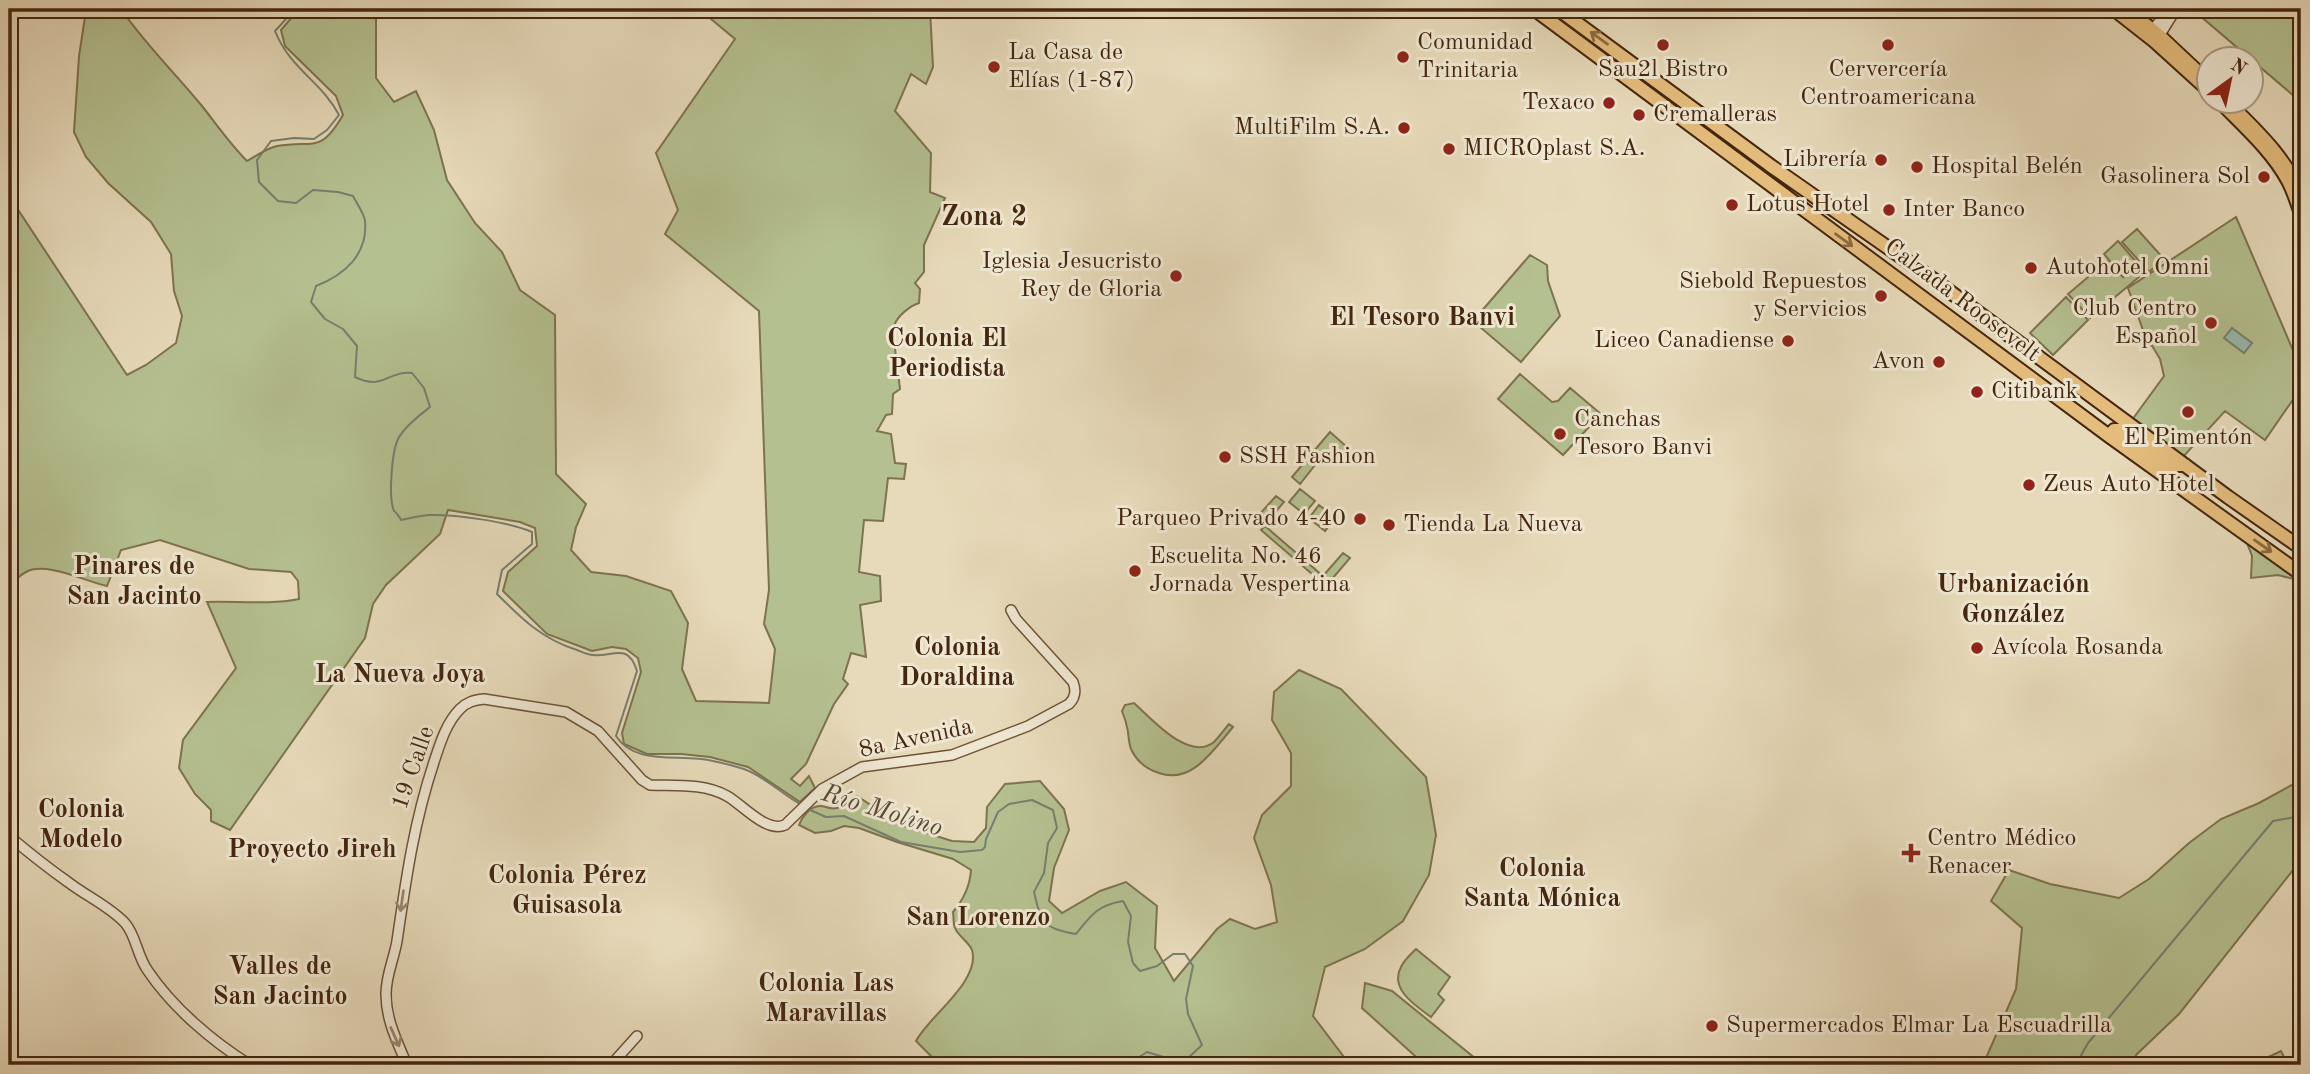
<svg xmlns="http://www.w3.org/2000/svg" width="2310" height="1074" font-family="'Old Standard TT',serif">
<style>
.green{fill:#b5c090;stroke:#7d734f;stroke-width:2}
.water{fill:#97bbaf;stroke:#767f6f;stroke-width:2}
.lines{fill:none;stroke-linecap:round;stroke-linejoin:round}
.stream{stroke:#767f6f;stroke-width:2}
.minor-casing{stroke:#6e5339;stroke-width:12}
.major-casing{stroke:#45260e;stroke-width:14}
.highway-casing{stroke:#45260e;stroke-width:16}
.minor{stroke:#efe7d2;stroke-width:9}
.major{stroke:#e4bd7d;stroke-width:10}
.highway{stroke:#e4bd7d;stroke-width:12}
.oneway{stroke:#8d6a40}
.oneway2{stroke:#9a8670}
.poi-dot{fill:#8f2418;stroke:#efe7d2;stroke-width:2.5}
.labels{text-anchor:middle;dominant-baseline:central;stroke-width:6;stroke-linejoin:round;paint-order:stroke}
.poi-label{font-size:24px;fill:#45260e;stroke:#efe7d2;text-anchor:start}
.street-label{font-size:24px;fill:#45260e;stroke:#efe7d2}
.neighbourhood-label{font-size:26px;font-weight:bold;fill:#45260e;stroke:#efe7d2}
.water-label{font-size:26px;font-style:italic;fill:#5a4b36;stroke:#efe7d2}
.quarter-label{font-size:28px;font-weight:bold;fill:#45260e;stroke:#efe7d2}
</style>
<rect width="100%" height="100%" fill="#e7daba"/>
<filter id="stains"><feTurbulence type="fractalNoise" baseFrequency=".00286" numOctaves="4"/><feColorMatrix values="0 0 0 0 .2 0 0 0 0 .09 0 0 0 0 .02 0 0 0 .5 -.17"/></filter>
<radialGradient id="worn" r=".72"><stop offset=".6" stop-color="#630" stop-opacity="0"/><stop offset="1" stop-color="#630" stop-opacity=".3"/></radialGradient>
<path class="green" d="M91,9H121C145,44 175,73 202,106C217,125 230,144 247,161C256,156 267,148 277,146C315,140 320,154 343,115L336,96L285,46L281,30L299,9H376V78L394,102L416,91L434,130L447,180L475,223L502,252L520,290L555,315L556,474L586,504L576,527L571,550L591,572L626,576L671,591L688,623L682,669L696,701L769,703L775,649L764,624L769,590L759,311L665,234L678,210L656,153L735,39L699,9H930L933,67L926,84L911,74L895,111L931,153L930,192L945,198L924,245V272L915,283L920,289L919,303C910,306 897,316 894,326C892,334 899,378 900,389L893,394L892,414L886,415L877,431L891,434L895,463L906,464L904,479L888,478L883,521L864,520L859,572L880,576L881,601L860,605L866,657L851,653L843,679L848,684L834,704L806,764L791,779L800,786L809,776L815,788L800,802L748,767L710,757L681,754H647L624,744L622,733L641,672L638,658L626,649L612,647L592,651L547,634L503,591L508,572L537,546L535,528L520,522L448,510L440,534L386,585L373,604L365,638L230,830L211,821V810L195,794L179,768L183,740L236,668L207,602C237,601 269,605 299,599L298,581L291,572L249,569L160,540L121,550L107,586C87,582 46,561 26,572C20,575 14,581 9,586V196L127,375L146,365L176,343L182,316L174,291L171,254L151,222L108,183L86,157L74,132L79,56L85,17Z
M2192,9H2301V102Z
M2236,217L2301,369V388L2265,440L2225,411L2183,457L2132,420L2164,376L2160,359L2151,344L2149,347L2128,288Z
M2137,229L2164,259L2149,272L2122,242Z
M2118,241L2145,272L2090,318L2068,294L2107,261L2124,278L2104,254Z
M1530,255L1547,265L1548,281L1560,316L1521,362L1473,321Z
M2066,297L2088,320L2053,355L2030,333Z
M1520,374L1552,402L1558,401L1570,388L1601,414L1563,455L1498,399Z
M1330,432L1347,447L1333,462L1323,455L1300,484L1292,477Z
M1300,489L1315,501L1304,514L1289,502Z
M1276,496L1284,502L1266,523L1258,516Z
M1319,505L1335,518L1325,531L1309,518Z
M1265,526L1323,576L1343,553L1350,558L1326,586L1261,530Z
M2245,538L2301,580V581L2278,575L2251,578L2252,556Z
M1299,670L1341,689L1426,777L1436,835L1429,875L1403,921L1365,949L1325,967L1313,1016L1350,1065H940L916,1041C929,1016 981,981 972,950C969,942 958,936 955,928C953,924 954,917 953,912C964,899 970,886 971,870L953,859L897,842L859,828L844,826L831,831L815,833L799,825C802,817 810,806 820,806C826,806 830,810 837,808C844,806 851,801 857,796L901,825L952,841L974,842L986,828L987,807L1005,784L1040,781L1064,809L1069,830L1054,868L1049,901L1062,913L1100,891L1126,882L1157,906L1155,948L1174,981L1217,929L1230,919L1255,929L1277,922L1271,885L1254,838L1262,815L1291,786V753L1272,720L1274,692Z
M1134,703C1152,719 1189,762 1214,742C1219,737 1224,730 1229,724L1233,727C1214,749 1192,785 1159,773C1146,769 1137,762 1131,749C1128,741 1129,734 1127,727C1126,722 1124,716 1122,711L1125,705Z
M2301,780V860L2179,1014L2136,1055L2135,1065H1983L2016,989L2022,928L1991,901L2009,870L2050,884L2119,898L2149,879L2189,843L2221,819L2259,803Z
M1416,949L1450,977L1438,994L1444,1000L1431,1017C1416,1006 1389,989 1401,967C1404,960 1411,954 1416,949Z
M1365,983L1392,991L1476,1059L1471,1065H1425L1362,1008Z
M2281,1051L2288,1065H2251Z"/>
<path class="water" d="M2232,328L2252,343L2244,353L2224,338Z"/>
<g class="lines">
<path class="stream" d="M308,9L287,18L275,31C290,69 322,82 339,115L327,130L314,139L294,138L271,141L257,160L259,182L278,201L296,203L313,190L338,192L353,196C357,204 364,213 365,221C368,255 344,275 316,286L311,302L325,319L343,329L357,346L355,377C383,391 386,371 412,373L424,388L430,407C419,416 405,426 398,439C392,452 388,497 394,511C395,511 401,519 401,520C410,518 420,516 429,515C455,514 509,522 532,532V544L502,570L497,594C522,619 542,639 577,650C582,652 588,655 593,655C613,657 628,642 637,671L616,736C636,767 681,753 713,761C723,763 734,766 744,769C764,776 782,794 800,804
M808,809L826,817L844,816L901,842L960,852L982,850L985,847L986,839L998,812L1009,804L1032,800L1053,810L1057,828L1048,843L1044,873L1034,892C1041,922 1043,929 1076,934C1091,915 1098,905 1123,901L1131,916L1128,942L1133,963L1140,971L1157,966L1173,954H1185L1193,966L1186,999L1188,1014L1202,1045L1188,1058H1167L1147,1052L1133,1061V1065
M2082,1065L2079,1059L2088,1043L2273,821L2301,816"/>
<defs>
<path id="minor" d="M2149,33L2171,9
M2158,38L2176,9
M9,836C28,852 48,868 68,882C86,896 109,906 125,923C136,935 137,956 148,971C173,1008 212,1041 250,1065
M407,1065C397,1041 386,1020 386,994C386,975 394,959 397,941C406,879 414,822 434,762C440,744 446,723 460,709C467,702 474,700 484,699L566,712L598,731L642,780L650,785C675,786 704,783 727,796C743,805 766,833 785,825L822,789L862,767L952,755L1028,726L1069,704C1076,697 1076,690 1073,682L1016,619L1011,610
M611,1065L637,1036"/>
<path id="major" d="M2112,9L2154,42L2208,91
M2128,9L2160,35L2208,80
M2219,102C2242,126 2271,151 2287,181C2293,192 2297,205 2301,217
M2229,102C2256,129 2287,157 2301,194"/>
<path id="highway" d="M1534,9L2109,436L2301,574
M1558,9L1771,166L1930,277L2228,497L2301,548
M2109,436L2114,430H2120L2169,465H2185"/>
</defs>
<use href="#minor" class="minor-casing"/>
<use href="#major" class="major-casing"/>
<use href="#highway" class="highway-casing"/>
<use href="#minor" class="minor"/>
<use href="#major" class="major"/>
<use href="#highway" class="highway"/>
</g>
<defs><path id="oneway-shaft" d="M-6 0H5M1.5-3L5.5 0L1.5 3" fill="none" stroke-width="1.6" stroke-linecap="round" stroke-linejoin="round" transform="scale(1.75)"/></defs>
<g class="oneway">
<use href="#oneway-shaft" transform="translate(1599 38) rotate(-144)"/>
<use href="#oneway-shaft" transform="translate(1844 240) rotate(36)"/>
<use href="#oneway-shaft" transform="translate(2263 546) rotate(35)"/>
</g>
<g class="oneway2">
<use href="#oneway-shaft" transform="translate(402 901) rotate(98)"/>
<use href="#oneway-shaft" transform="translate(395 1037) rotate(66)"/>
</g>
<g class="poi-dot">
<circle cx="1663" cy="45" r="7"/>
<circle cx="1888" cy="45" r="7"/>
<circle cx="1403" cy="57" r="7"/>
<circle cx="994" cy="67" r="7"/>
<circle cx="1609" cy="103" r="7"/>
<circle cx="1639" cy="115" r="7"/>
<circle cx="1404" cy="128" r="7"/>
<circle cx="1449" cy="149" r="7"/>
<circle cx="1881" cy="160" r="7"/>
<circle cx="1917" cy="167" r="7"/>
<circle cx="2264" cy="177" r="7"/>
<circle cx="1732" cy="205" r="7"/>
<circle cx="1889" cy="210" r="7"/>
<circle cx="2031" cy="268" r="7"/>
<circle cx="1176" cy="276" r="7"/>
<circle cx="1881" cy="296" r="7"/>
<circle cx="2211" cy="323" r="7"/>
<circle cx="1788" cy="341" r="7"/>
<circle cx="1939" cy="362" r="7"/>
<circle cx="1977" cy="392" r="7"/>
<circle cx="2188" cy="412" r="7"/>
<circle cx="1560" cy="434" r="7"/>
<circle cx="1225" cy="457" r="7"/>
<circle cx="2029" cy="485" r="7"/>
<circle cx="1360" cy="519" r="7"/>
<circle cx="1389" cy="525" r="7"/>
<circle cx="1135" cy="571" r="7"/>
<circle cx="1977" cy="648" r="7"/>
<path d="M1907.5 842.5h7v7h7v7h-7v7h-7v-7h-7v-7h7z"/>
<circle cx="1712" cy="1026" r="7"/>
</g>
<g class="labels">
<g class="poi-label">
<text x="1417" y="43">Comunidad<tspan x="1417" dy="28">Trinitaria</tspan></text>
<text x="1008" y="53">La Casa de<tspan x="1008" dy="28">Elías (1-87)</tspan></text>
<text x="1663" y="70" text-anchor="middle">Sau2l Bistro</text>
<text x="1888" y="70" text-anchor="middle">Cervercería<tspan x="1888" dy="28">Centroamericana</tspan></text>
<text x="1595" y="103" text-anchor="end">Texaco</text>
<text x="1653" y="115">Cremalleras</text>
<text x="1390" y="128" text-anchor="end">MultiFilm S.A.</text>
<text x="1463" y="149">MICROplast S.A.</text>
<text x="1867" y="160" text-anchor="end">Librería</text>
<text x="1931" y="167">Hospital Belén</text>
<text x="2250" y="177" text-anchor="end">Gasolinera Sol</text>
<text x="1746" y="205">Lotus Hotel</text>
<text x="1903" y="210">Inter Banco</text>
<text x="1162" y="262" text-anchor="end">Iglesia Jesucristo<tspan x="1162" dy="28">Rey de Gloria</tspan></text>
<text x="2045" y="268">Autohotel Omni</text>
<text x="1867" y="282" text-anchor="end">Siebold Repuestos<tspan x="1867" dy="28">y Servicios</tspan></text>
<text x="2197" y="309" text-anchor="end">Club Centro<tspan x="2197" dy="28">Español</tspan></text>
<text x="1774" y="341" text-anchor="end">Liceo Canadiense</text>
<text x="1925" y="362" text-anchor="end">Avon</text>
<text x="1991" y="392">Citibank</text>
<text x="1574" y="420">Canchas<tspan x="1574" dy="28">Tesoro Banvi</tspan></text>
<text x="2188" y="438" text-anchor="middle">El Pimentón</text>
<text x="1239" y="457">SSH Fashion</text>
<text x="2043" y="485">Zeus Auto Hotel</text>
<text x="1346" y="519" text-anchor="end">Parqueo Privado 4-40</text>
<text x="1403" y="525">Tienda La Nueva</text>
<text x="1149" y="557">Escuelita No. 46<tspan x="1149" dy="28">Jornada Vespertina</tspan></text>
<text x="1991" y="648">Avícola Rosanda</text>
<text x="1927" y="839">Centro Médico<tspan x="1927" dy="28">Renacer</tspan></text>
<text x="1726" y="1026">Supermercados Elmar La Escuadrilla</text>
</g>
<g class="street-label">
<text transform="translate(1962 301) rotate(37)">Calzada Roosevelt</text>
<text transform="translate(916 739) rotate(-12)">8a Avenida</text>
<text transform="translate(414 768) rotate(-71)">19 Calle</text>
</g>
<g class="neighbourhood-label">
<text x="1422" y="318">El Tesoro Banvi</text>
<text x="947" y="339">Colonia El<tspan x="947" dy="30">Periodista</tspan></text>
<text x="134" y="567">Pinares de<tspan x="134" dy="30">San Jacinto</tspan></text>
<text x="2013" y="585">Urbanización<tspan x="2013" dy="30">González</tspan></text>
<text x="957" y="648">Colonia<tspan x="957" dy="30">Doraldina</tspan></text>
<text x="400" y="675">La Nueva Joya</text>
<text x="81" y="810">Colonia<tspan x="81" dy="30">Modelo</tspan></text>
<text x="312" y="850">Proyecto Jireh</text>
<text x="1542" y="869">Colonia<tspan x="1542" dy="30">Santa Mónica</tspan></text>
<text x="567" y="876">Colonia Pérez<tspan x="567" dy="30">Guisasola</tspan></text>
<text x="978" y="918">San Lorenzo</text>
<text x="280" y="967">Valles de<tspan x="280" dy="30">San Jacinto</tspan></text>
<text x="826" y="984">Colonia Las<tspan x="826" dy="30">Maravillas</tspan></text>
</g>
<g class="water-label">
<text transform="translate(882 811) rotate(17)">Río Molino</text>
</g>
<g class="quarter-label">
<text x="984" y="218">Zona 2</text>
</g>
</g>
<rect width="2310" height="1074" fill="none" stroke="#e7daba" stroke-width="35"/>
<rect x="10" y="10" width="2289" height="1053" fill="none" stroke="#45260e" stroke-width="3.5"/>
<rect x="18" y="18" width="2275" height="1039" fill="none" stroke="#45260e" stroke-width="2"/>
<g transform="translate(2230 80) rotate(33)"><circle r="33" fill="#efe7d2" stroke="#ab9a84" stroke-width="2"/>
<path d="M0-5L12 26L0 18L-12 26Z" fill="#8f2418"/>
<text y="-10" font-size="19" font-weight="bold" text-anchor="middle" fill="#45260e">N</text>
</g>
<rect width="100%" height="100%" filter="url(#stains)"/>
<rect width="100%" height="100%" fill="url(#worn)"/>
</svg>
